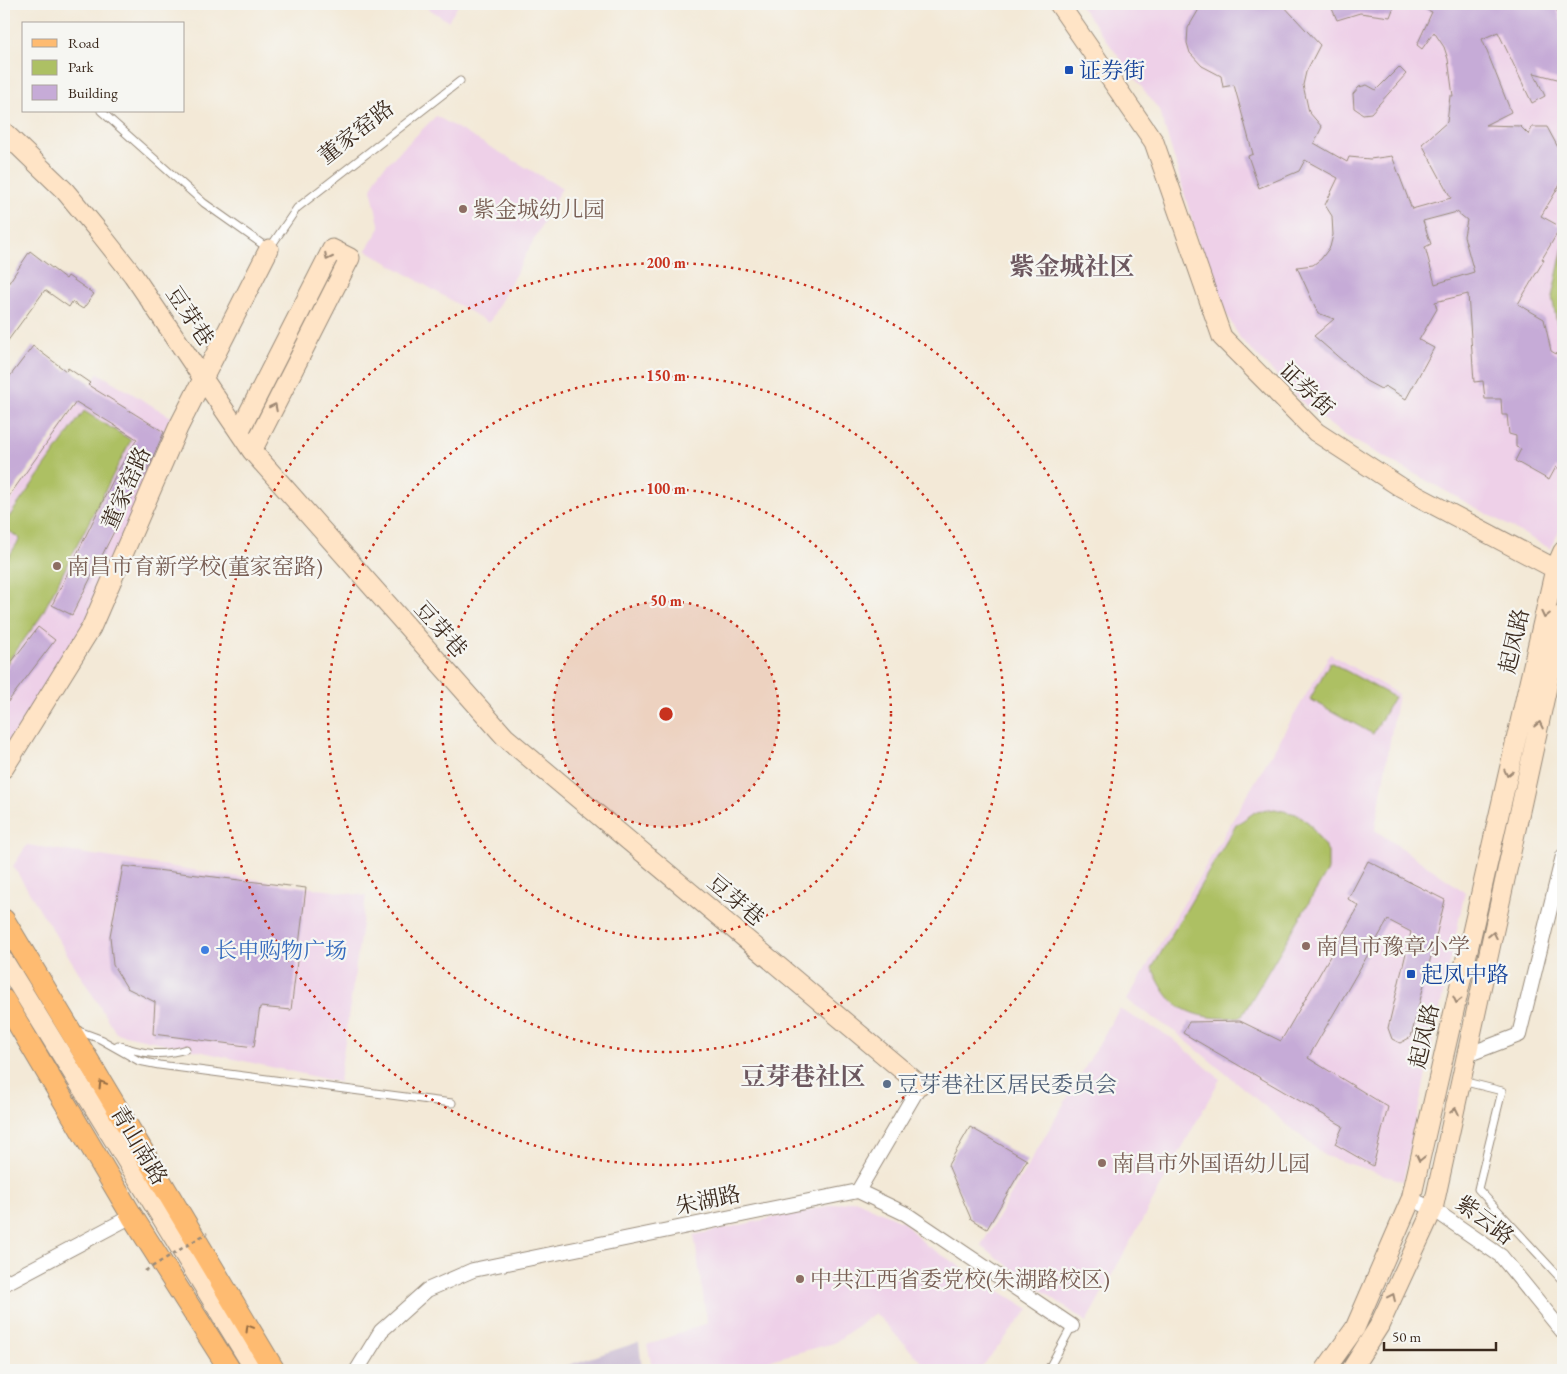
<svg xmlns="http://www.w3.org/2000/svg" width="1567" height="1374" font-family="'EB Garamond','Noto Serif SC',serif">
<style>
.built{fill:#eed0e8}
.industrial{fill:#ccbed4}
.green{fill:#adc064;stroke:#747541}
.building{fill:#c6abd7;fill-rule:evenodd}
.lines{fill:none;stroke-linecap:round;stroke-linejoin:round}
.lane-casing{stroke:#978a7a;stroke-width:9}
.street-casing{stroke:#978a7a;stroke-width:16}
.secondary-casing{stroke:#978a7a;stroke-width:21}
.primary-casing{stroke:#978a7a;stroke-width:23}
.lane{stroke:#fff;stroke-width:7}
.street{stroke:#fff;stroke-width:14}
.secondary{stroke:#ffe4c6;stroke-width:19}
.primary{stroke:#febb71;stroke-width:21}
.path-bridge{stroke:#978a7a;stroke-width:2.5;stroke-dasharray:4 4;stroke-linecap:butt}
.oneway{stroke:#9d8772}
.oneway2{stroke:#936b43}
.ring{fill:none;stroke:#c8321e;stroke-width:2.5;stroke-dasharray:2.5 5}
.transit-dot{fill:#1a4fb4;stroke:#f6f6f2;stroke-width:2}
.education-dot{fill:#8d6e63;stroke:#f6f6f2;stroke-width:2}
.shop-dot{fill:#3f7fe0;stroke:#f6f6f2;stroke-width:2}
.service-dot{fill:#5c6f8a;stroke:#f6f6f2;stroke-width:2}
.labels{text-anchor:middle;dominant-baseline:central;stroke-width:4.5;stroke-linejoin:round;paint-order:stroke}
.transit-label{font-size:22px;fill:#164399;stroke:#f6f6f2;text-anchor:start}
.street-label{font-size:22px;fill:#3b2a1e;stroke:#f6f6f2}
.education-label{font-size:22px;fill:#785e54;stroke:#f6f6f2;text-anchor:start}
.shop-label{font-size:22px;fill:#366cbe;stroke:#f6f6f2;text-anchor:start}
.service-label{font-size:22px;fill:#4e5e75;stroke:#f6f6f2;text-anchor:start}
.quarter-label{font-size:25px;font-weight:bold;fill:#6c575f;stroke:#f6f6f2}
.centre{fill:#c8321e;stroke:#f6f6f2;stroke-width:2.5}
.ring-label{font-size:15px;text-anchor:middle;font-weight:bold;fill:#c8321e;stroke:#f6f6f2;stroke-width:4.5;stroke-linejoin:round;paint-order:stroke}
</style>
<rect width="100%" height="100%" fill="#f6f6f2"/>
<filter id="ink" filterUnits="userSpaceOnUse"><feTurbulence type="fractalNoise" baseFrequency=".02" numOctaves="2"/><feDisplacementMap in="SourceGraphic" scale="10" xChannelSelector="R" yChannelSelector="G"/><feConvolveMatrix kernelMatrix="1 2 1 2 8 2 1 2 1" color-interpolation-filters="sRGB"/></filter>
<filter id="wash" filterUnits="userSpaceOnUse"><feTurbulence type="fractalNoise" baseFrequency=".0096" numOctaves="4" result="noise"/><feDisplacementMap in="SourceGraphic" scale="20" xChannelSelector="R" yChannelSelector="G"/><feGaussianBlur stdDeviation="1.12" result="paint"/><feColorMatrix in="noise" values="0 0 0 0 0 0 0 0 0 0 0 0 0 0 0 0 0 1.4 0 .05"/><feComposite in="paint" operator="in"/></filter>
<g filter="url(#wash)">
<rect width="100%" height="100%" fill="#f3e9d7"/>
<path class="built" d="M421,4H459L448,21Z
M1079,4H1563V521L1551,549L1342,434L1305,405L1240,338L1223,308L1205,266L1172,151L1159,110Z
M436,116L562,188L489,323L366,250L380,228L371,189L379,172Z
M98,373L176,420L86,622L4,754V511Z
M1330,654L1398,694L1375,830L1465,892L1403,1181L1325,1156L1178,1034L1127,1000Z
M27,845L366,896L339,1082L116,1033L13,866Z
M1119,1009L1172,1038L1220,1079L1086,1322L981,1246Z
M855,1200L903,1222L926,1245L1029,1309L979,1370H929L875,1313L834,1343L732,1370H653L647,1345L707,1323L694,1235Z"/>
<path class="industrial" d="M639,1342L642,1370H553Z"/>
<path class="green" d="M1563,247V334L1557,323L1552,297Z
M84,411L131,440L40,618L4,667V564L20,539L4,527V524Z
M1330,662L1394,697L1373,734L1310,699Z
M1275,809L1296,814L1309,823L1328,852V870L1242,1016C1220,1020 1194,1018 1176,1004C1165,996 1158,980 1152,968L1236,825L1255,812Z"/>
<g id="blocks">
<path class="building" d="M1202,4H1282L1320,45L1306,72L1303,85L1309,112L1322,127L1314,143L1347,162L1349,157L1370,159L1392,156L1412,209L1451,198L1422,144L1447,122L1450,96H1453L1448,59L1444,47L1434,32L1422,49L1417,45L1432,12L1413,4H1555L1563,28V74L1561,80L1534,73L1545,96L1532,103L1498,32L1482,39L1511,112L1485,125L1520,126L1529,135L1532,127H1547L1561,153V183L1541,216L1561,227L1542,259L1544,260L1518,304L1544,319L1551,351L1563,358V471L1556,467L1549,480L1515,461L1521,449L1516,447V436L1509,434L1507,415H1502L1501,399H1485L1483,381L1474,382L1468,294L1435,302L1437,309L1419,340L1434,348L1406,399L1385,386L1381,389L1366,381L1314,336L1334,319L1318,313L1297,267L1313,265L1321,259L1330,247L1333,235L1332,216L1325,205L1338,178L1305,160L1299,171L1259,188L1248,156L1253,154L1234,85L1223,87L1221,76L1202,66L1190,53L1187,43L1188,28ZM1457,212L1467,220L1464,236L1474,272L1435,284L1425,247L1431,244L1423,221Z
M1330,4H1395L1390,17L1360,13L1337,20Z
M1399,67L1406,74L1371,113L1363,114L1354,108L1353,94L1359,87L1367,85L1376,90Z
M30,251L66,279L68,276L94,294L83,309L72,302L69,307L45,290L4,346V290Z
M33,346L66,371L68,368L90,383L88,385L164,432L149,466L134,492L72,615L52,605L117,472L137,439L76,402L4,503V384Z
M38,627L55,640L4,707V672Z
M1368,861L1445,900L1411,1037L1400,1043L1392,1039L1388,1028L1411,932L1388,920L1308,1058L1388,1107L1373,1166L1335,1144L1343,1126L1183,1033L1189,1022L1240,1021L1281,1041L1359,906L1348,899Z
M123,866L306,888L291,1010L260,1007L254,1047L153,1034L155,1002L127,988L113,965L110,936Z
M970,1127L1027,1160L987,1229L971,1219L948,1165Z"/>
</g>
</g>
<g filter="url(#ink)">
<use href="#blocks" fill-opacity="0" stroke="#978a7a" stroke-width="1"/>
<g class="lines">
<defs>
<path id="lane" d="M101,111L204,203L269,249L297,208L460,81
M76,1030L103,1040
M100,1039L139,1061L159,1065L452,1103
M118,1045C143,1054 160,1057 186,1049
M1462,1081L1502,1091L1478,1189L1563,1281
M1048,1370L1072,1326"/>
<path id="street" d="M1467,1055L1519,1035L1563,856
M858,1191L920,1085
M1411,1199L1433,1209L1501,1256L1563,1332
M4,1284L132,1216
M357,1370L381,1331L427,1290L473,1270L858,1191L906,1214L1072,1326"/>
<path id="secondary" d="M1059,4L1154,142L1222,337L1316,432L1402,488L1563,573
M4,132L65,191L99,232L133,275L252,451L505,737L920,1085
M239,432L332,249L350,258L252,451
M4,768L91,628L178,428L269,249
M4,961L255,1370
M1325,1370L1355,1328L1411,1199L1555,569L1563,551
M1351,1370L1379,1326L1433,1209L1563,614"/>
<path id="primary" d="M4,920L274,1370
M4,1000L132,1216L230,1370"/>
</defs>
<use href="#lane" class="lane-casing"/>
<use href="#street" class="street-casing"/>
<use href="#secondary" class="secondary-casing"/>
<use href="#primary" class="primary-casing"/>
<use href="#lane" class="lane"/>
<use href="#street" class="street"/>
<use href="#secondary" class="secondary"/>
<use href="#primary" class="primary"/>
<path class="path-bridge" d="M145,1271L207,1233"/>
</g>
<defs><path id="oneway-chevron" d="M-2-3.5L2.5 0L-2 3.5" fill="none" stroke-width="1.6" stroke-linecap="round" stroke-linejoin="round" transform="scale(1.25)"/></defs>
<g class="oneway">
<use href="#oneway-chevron" transform="translate(328 257) rotate(117)"/>
<use href="#oneway-chevron" transform="translate(274 407) rotate(-63)"/>
<use href="#oneway-chevron" transform="translate(1545 615) rotate(103)"/>
<use href="#oneway-chevron" transform="translate(1539 725) rotate(-78)"/>
<use href="#oneway-chevron" transform="translate(1508 773) rotate(103)"/>
<use href="#oneway-chevron" transform="translate(1493 935) rotate(-78)"/>
<use href="#oneway-chevron" transform="translate(1457 1000) rotate(103)"/>
<use href="#oneway-chevron" transform="translate(1455 1111) rotate(-78)"/>
<use href="#oneway-chevron" transform="translate(1420 1158) rotate(103)"/>
<use href="#oneway-chevron" transform="translate(1392 1297) rotate(-65)"/>
</g>
<g class="oneway2">
<use href="#oneway-chevron" transform="translate(102 1084) rotate(-121)"/>
<use href="#oneway-chevron" transform="translate(249 1328) rotate(-121)"/>
</g>
</g>
<circle cx="666" cy="714" r="113" fill="#c8321e" fill-opacity=".12"/>
<g class="ring">
<circle cx="666" cy="714" r="113"/>
<circle cx="666" cy="714" r="225"/>
<circle cx="666" cy="714" r="338"/>
<circle cx="666" cy="714" r="451"/>
</g>
<g class="transit-dot">
<rect x="1064" y="65" width="10" height="10" rx="2.5"/>
<rect x="1406" y="969" width="10" height="10" rx="2.5"/>
</g>
<g class="education-dot">
<circle cx="463" cy="209" r="5"/>
<circle cx="57" cy="566" r="5"/>
<circle cx="1306" cy="946" r="5"/>
<circle cx="1102" cy="1163" r="5"/>
<circle cx="800" cy="1279" r="5"/>
</g>
<circle class="shop-dot" cx="205" cy="950" r="5"/>
<circle class="service-dot" cx="887" cy="1084" r="5"/>
<g class="labels">
<g class="transit-label">
<text x="1079" y="70">证券街</text>
<text x="1421" y="974">起凤中路</text>
</g>
<g class="street-label">
<text transform="translate(356 132) rotate(-38)">董家窑路</text>
<text transform="translate(190 316) rotate(56)">豆芽巷</text>
<text transform="translate(1307 389) rotate(44)">证券街</text>
<text transform="translate(126 488) rotate(-66)">董家窑路</text>
<text transform="translate(441 629) rotate(48)">豆芽巷</text>
<text transform="translate(1514 641) rotate(-77)">起凤路</text>
<text transform="translate(736 900) rotate(40)">豆芽巷</text>
<text transform="translate(1424 1036) rotate(-77)">起凤路</text>
<text transform="translate(139 1145) rotate(59)">青山南路</text>
<text transform="translate(708 1200) rotate(-12)">朱湖路</text>
<text transform="translate(1485 1220) rotate(37)">紫云路</text>
</g>
<g class="education-label">
<text x="473" y="209">紫金城幼儿园</text>
<text x="67" y="566">南昌市育新学校(董家窑路)</text>
<text x="1316" y="946">南昌市豫章小学</text>
<text x="1112" y="1163">南昌市外国语幼儿园</text>
<text x="810" y="1279">中共江西省委党校(朱湖路校区)</text>
</g>
<g class="shop-label">
<text x="215" y="950">长申购物广场</text>
</g>
<g class="service-label">
<text x="897" y="1084">豆芽巷社区居民委员会</text>
</g>
<g class="quarter-label">
<text x="1072" y="266">紫金城社区</text>
<text x="803" y="1076">豆芽巷社区</text>
</g>
</g>
<circle cx="666" cy="714" r="8" class="centre"/>
<g class="ring-label">
<text x="666" y="268">200 m</text>
<text x="666" y="381">150 m</text>
<text x="666" y="494">100 m</text>
<text x="666" y="606">50 m</text>
</g>
<rect width="1567" height="1374" fill="none" stroke="#f6f6f2" stroke-width="20"/>
<rect x="22" y="22" width="162" height="90" fill="#f6f6f2" stroke="#aba49d"/>
<rect x="32" y="39" width="25" height="8" fill="#febb71" stroke="#aba49d"/>
<text x="68" y="48" font-size="15" fill="#3b2a1e">Road</text>
<rect x="32" y="60" width="25" height="15" fill="#adc064" stroke="#aba49d"/>
<text x="68" y="72" font-size="15" fill="#3b2a1e">Park</text>
<rect x="32" y="85" width="25" height="15" fill="#c6abd7" stroke="#aba49d"/>
<text x="68" y="98" font-size="15" fill="#3b2a1e">Building</text>
<path d="M1384 1342v8h112v-8" fill="none" stroke="#3b2a1e" stroke-width="2.5"/>
<text x="1392" y="1342" font-size="15" fill="#3b2a1e" stroke="#f6f6f2" stroke-width="4" paint-order="stroke">50 m</text>
</svg>
